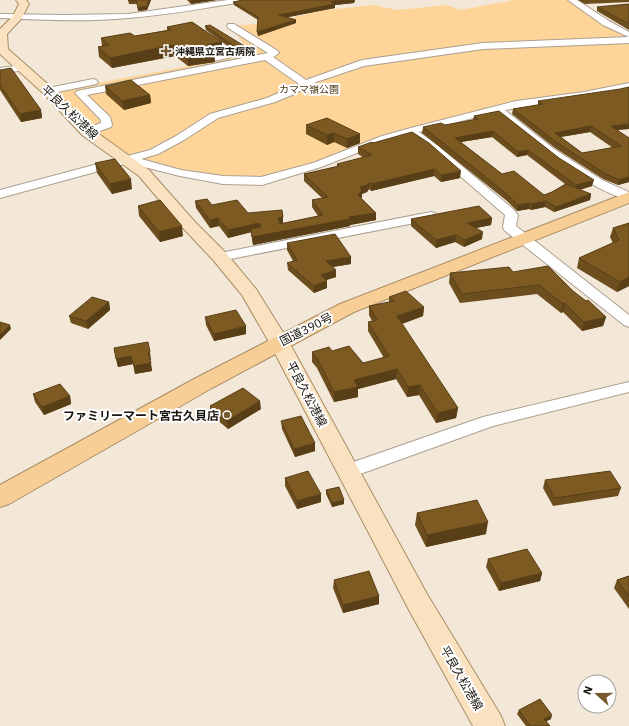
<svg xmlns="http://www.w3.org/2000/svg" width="629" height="726" font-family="'IBM Plex Sans','Noto Sans JP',sans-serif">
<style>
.green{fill:#fed499}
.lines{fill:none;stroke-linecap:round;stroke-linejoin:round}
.minor-casing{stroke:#aba091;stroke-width:2}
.major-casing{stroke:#a98d66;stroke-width:2}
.highway-casing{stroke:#a98d66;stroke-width:2}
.minor{fill:#fff;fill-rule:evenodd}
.major{fill:#fae2c0;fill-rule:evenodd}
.highway{fill:#f7cf96;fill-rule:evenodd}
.wall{fill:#6c4d1d;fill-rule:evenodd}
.shaded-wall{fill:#583f18}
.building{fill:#7d5a22;stroke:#583f18;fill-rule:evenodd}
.poi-dot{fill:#77592d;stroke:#fff;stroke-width:1.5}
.labels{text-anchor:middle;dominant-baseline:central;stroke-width:4;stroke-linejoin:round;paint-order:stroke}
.far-poi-label{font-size:10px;font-weight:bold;fill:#17130d;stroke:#fff;text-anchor:start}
.far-park-label{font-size:10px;fill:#4d3819;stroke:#fff}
.street-label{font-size:12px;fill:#17130d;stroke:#fff}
.poi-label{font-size:12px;font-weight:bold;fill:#17130d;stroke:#fff;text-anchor:end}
</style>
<rect width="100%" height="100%" fill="#f3e7d7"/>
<path class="green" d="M514,0H572L629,33V85L498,109L411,131L281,176L219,179L139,158L129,161L87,132L54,91L227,59L247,49L231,26L268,23L326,10L373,5L397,10L447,5L460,10Z"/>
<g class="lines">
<defs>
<path id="minor" d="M228,0H247L243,2C205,8 167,15 128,18C86,22 43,20 0,18V14L64,15L128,14Z
M568,0H577L609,21L629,32V43L483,49L364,66L316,82L292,95L275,102L218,118L184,140L158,154L141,159L181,170L223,176L261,177L313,163L382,136L407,129L516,101L584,92L629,83V89L584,98L505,110L554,149L602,180L629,192V200C583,188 532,142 496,112L419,132L437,145L513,209L518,215L516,226L629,315V327L624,325L504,230L503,227L505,215L429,149L409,135L390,140L321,167L262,185L223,184L180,176L128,163L0,198V190L150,150L176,136L210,114L267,98L299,84L265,60L87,95L110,117L112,125L111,127L91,134H83L82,132L83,130L101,123V120L77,95L75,93L77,91L268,53L228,28L227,26L228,24H234L278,51L279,53L273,57L306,80L362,60L483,43L629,37L603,25Z
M204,31L236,52L237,54L236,56L214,61L211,60L209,58L211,56L226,53L201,36L200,34Z
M21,65L26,68L24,70L0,74V68Z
M93,79L96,80L98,82L96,84L48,94L43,91L48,88Z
M431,212L435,213L437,216L435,219L220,261L215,260L213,257L215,254L220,253Z
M629,382V392L493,426L349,478L342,476L340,471L342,466L483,417Z"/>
<path id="major" d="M16,0H26L29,4L21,19L7,34L8,49L52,88L92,129L149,170L195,222L226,253L256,289L289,342L427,594L501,716L505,726H473L409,610L269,342L242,295L214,261L183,228L139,176L82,135L44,94L0,54V29L13,16L19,4Z"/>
<path id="highway" d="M629,192V203L354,312L212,388L9,504L0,507V485L196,378L340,304Z"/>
</defs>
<use href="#minor" class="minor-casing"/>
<use href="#major" class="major-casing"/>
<use href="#highway" class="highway-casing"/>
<use href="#minor" class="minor"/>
<use href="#major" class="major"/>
<use href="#highway" class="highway"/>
</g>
<path class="wall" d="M128,0H151L147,10L138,11L137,4H129Z
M187,0H217L191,4Z
M243,0H355L354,3L335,5V8L287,17L296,20V23L258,36V20L234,5L233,2Z
M578,0H629V2L585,4Z
M629,4V30L597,11V7Z
M205,26L246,47V51L243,52V56L233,58L236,52L206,30Z
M167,27L222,42V52L214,54L215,62L188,66L175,56L112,68L99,57L98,47L102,46L101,38L135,36L167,30Z
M0,70L41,110L42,118L21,122L0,90Z
M105,86L150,95L151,103L124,110L106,94Z
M538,101L617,130L629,138V182L618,185L603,179L555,148L512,114L513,109L538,105ZM590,132L613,148L582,153L561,137Z
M474,116L592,186L580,190L591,194L590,200L554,212L545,207L531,210L529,209L517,211L507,201L422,133L423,127L445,125L473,120ZM492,137L517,157L527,155L565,184L552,192L544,195L502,174L461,142Z
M327,118L360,143L347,148L334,142L327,145L306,134V125Z
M372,142L460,178L441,182L434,176L371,191L369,189L367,192L362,194V197L361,198L376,213V220L350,225V226L253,245L251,232L228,238L219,226L210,228L196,208L195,201L248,213L283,217V223L318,216L312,207V200L322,198L304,181V174L337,167V164L364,158L358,154V147Z
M95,163L132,189L112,194L97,173Z
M138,206L183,236L160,242L139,216Z
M492,218L491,225L476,228L482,239L464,247L455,242L436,248L411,226V219Z
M629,223V286L617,292L577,268L579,258L613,243L610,237L613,228Z
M287,243L351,257V264L333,267L336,277L326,280L327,281V288L314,293L288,270L287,263L293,261L287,250Z
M513,272L573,291L606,317L603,326L582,331L563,312L561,313L537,294L460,303L449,283L450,273Z
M389,297L424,307L423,316L402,324L458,408L456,418L436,423L419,395L407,397L396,379L358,389V397L334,402L317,368L312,362V352L332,351L363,363L384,358L368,331V322L372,321L369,315V306L389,302Z
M109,302L110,310L88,329L71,323L69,316Z
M205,317L246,334L214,341L206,325Z
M114,348L151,360H150L152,371L135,374L133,364L118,367Z
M33,394L70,396L71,404L44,415L35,402Z
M210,406L261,409L228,429L210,414Z
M281,421L315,451L295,457L282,429Z
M285,478L321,502L297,509L285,486Z
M545,480L621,488L618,496L553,506L543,488Z
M326,490L344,500V504L332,507L326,494Z
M417,513L486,534L426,547L415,525Z
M488,559L542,573L540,581L499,591L486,567Z
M629,576V609L614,588L617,580Z
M334,580L379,596V604L343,613L333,588Z
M519,710L551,719L546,721L550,726H526L517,714Z"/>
<path class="shaded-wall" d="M149,0H151L147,10L138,11V8Z
M191,0H217L191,4Z
M348,0H355L354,3L335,5V8L279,19V15L331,2Z
M296,20V23L258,36L257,32Z
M222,42V52L214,54L215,62L188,66L187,56L207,46L210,44Z
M173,45L175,56L112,68L110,58Z
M246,47V51L238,53V49Z
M243,52V56L233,58V54Z
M150,95L151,103L124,110L122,101Z
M41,110L42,118L21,122L20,114Z
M629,124V129L610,131L611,126Z
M591,126L590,132L554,138L555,133Z
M493,131L492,137L455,143V138Z
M334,133V142L327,145V135Z
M360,134V143L347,148V139Z
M528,150L527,155L517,157L518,152Z
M434,169V176L371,191L372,184Z
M461,171L460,178L441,182L442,175Z
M629,177V182L618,185L619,180Z
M131,179L132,189L112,194L110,184Z
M594,180L592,186L575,191L576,185Z
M370,182L369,189L367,192L362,194V197L358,202V195L360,187Z
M591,194L590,200L554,212L556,207Z
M546,201L545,207L531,210L532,204Z
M530,203L529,209L517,211L518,205Z
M376,213V220L350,225V226L253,245L252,237L349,217Z
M283,217V225L278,226V218Z
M218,218L219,226L210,228V220Z
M492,218L491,225L466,230L467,223Z
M259,223L260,230L228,238V230Z
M182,226L183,236L160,242L159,232Z
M483,232L482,239L464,247L465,240Z
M456,235L455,242L436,248V240Z
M351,257V264L326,268V261Z
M336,270V277L320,282L321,275Z
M629,277V286L617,292L620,282Z
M327,281V288L314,293V286Z
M109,302L110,310L88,329L86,321Z
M565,303L563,312L561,313L563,304Z
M424,307L423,316L396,326L397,316Z
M606,317L603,326L582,331L584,322Z
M10,325L11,329L0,340V335Z
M246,326V334L214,341V334Z
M150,352L151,360H149L148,353Z
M131,356L133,364L118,367L116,359Z
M151,363L152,371L135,374L134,366Z
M397,369L396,379L358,389V397L334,402V392L354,380Z
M420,385L419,395L407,397L408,387Z
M70,396L71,404L44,415L42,407Z
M260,401L261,409L228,429L227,421Z
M458,408L456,418L436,423L438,413Z
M315,443V451L295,457L294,449Z
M321,494V502L297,509V501Z
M344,500V504L332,507V503Z
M488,522L486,534L426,547L427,535Z
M542,573L540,581L499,591L501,583Z
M379,596V604L343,613V605Z
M552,715L551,719L543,723L544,719Z"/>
<path class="building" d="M128,0H149L147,6L138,8L136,0Z
M243,0H348L331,2L335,4L279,15L296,20L257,32L258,17L233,2Z
M629,4V24L597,7Z
M192,22L222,42L210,44L207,46L209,50L214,51L187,56L173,45L110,58L98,47L109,45L101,38L130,33L135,36L171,30L167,27Z
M210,25L246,47L238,49L243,52L233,54L238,51V49L205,26Z
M11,68L41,110L20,114L0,85V70Z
M131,80L150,95L122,101L105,86Z
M629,87V124L611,126L629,138V177L619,180L604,173L556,142L513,109L543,104L538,101L620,89ZM591,126L621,146L582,153L555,133Z
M499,111L559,158L594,180L576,185L528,150L518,152L493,131L455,138L502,174L514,171L544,195L552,192L566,184L591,194L556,207L546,201L532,204L530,203L518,205L508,195L423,127L441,123L445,125L478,119L474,116Z
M327,118L360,134L347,139L334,133L327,135L306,125Z
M412,132L429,143L461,171L442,175L434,169L372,184L370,182L367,185L360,187L362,190L358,195L376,213L349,217L350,219L252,237L251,229L261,227L259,223L228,230L218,218L210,220L195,201L207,199L212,205L237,200L248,213L282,210L283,217L278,218L280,224L323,215L312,200L328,197L304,174L339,166L337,164L372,155L358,147L372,142L373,143Z
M115,159L131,179L110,184L95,163Z
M160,200L182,226L159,232L138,206Z
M479,206L492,218L467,223L483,232L465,240L456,235L436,240L411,219Z
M629,223V277L620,282L579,258L619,240L613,228Z
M335,234L351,257L326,261L336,270L321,275L327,281L314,286L287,263L297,260L287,243Z
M548,266L573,291L586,301L588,300L606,317L584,322L565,303L563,304L539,285L462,294L450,273L509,267L513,272Z
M406,291L424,307L397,316L458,408L438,413L420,385L408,387L397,369L354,380L358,387L334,392L317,358L312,352L329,347L332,351L349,346L363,363L389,356L368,322L377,320L369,306L394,301L389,297Z
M92,297L109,302L86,321L69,316Z
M236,310L246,326L214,334L205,317Z
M0,322L10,325L0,335Z
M148,342L150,352L148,353L151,363L134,366L131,356L116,359L114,348Z
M60,384L70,396L42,407L33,394Z
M243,388L260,401L227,421L210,406Z
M301,416L315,443L294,449L281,421Z
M308,471L321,494L297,501L285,478Z
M610,471L621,488L555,498L545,480Z
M339,487L344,500L332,503L326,490Z
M477,500L488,522L427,535L417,513Z
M527,549L542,573L501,583L488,559Z
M369,571L379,596L343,605L334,580Z
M629,576V596L617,580Z
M540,699L552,715L544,719L550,726H530L519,710Z"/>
<g class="poi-dot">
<path d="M164 45h4v4h4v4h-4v4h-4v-4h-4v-4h4z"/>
<circle cx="227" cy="415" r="4"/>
</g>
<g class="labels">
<g class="far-poi-label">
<text x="175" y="51">沖縄県立宮古病院</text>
</g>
<g class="far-park-label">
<text x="309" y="89">カママ嶺公園</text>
</g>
<g class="street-label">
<text transform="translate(70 112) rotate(43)">平良久松港線</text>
<text transform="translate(306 329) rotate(-27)">国道390号</text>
<text transform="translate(307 394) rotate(62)">平良久松港線</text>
<text transform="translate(462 678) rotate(60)">平良久松港線</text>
</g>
<g class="poi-label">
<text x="219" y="415">ファミリーマート宮古久貝店</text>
</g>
</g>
<g transform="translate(597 694) rotate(291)"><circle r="19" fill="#ffffff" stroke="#a2a19e"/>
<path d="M0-3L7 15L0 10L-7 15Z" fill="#77592d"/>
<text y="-6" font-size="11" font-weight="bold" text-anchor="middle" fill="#17130d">N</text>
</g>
</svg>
